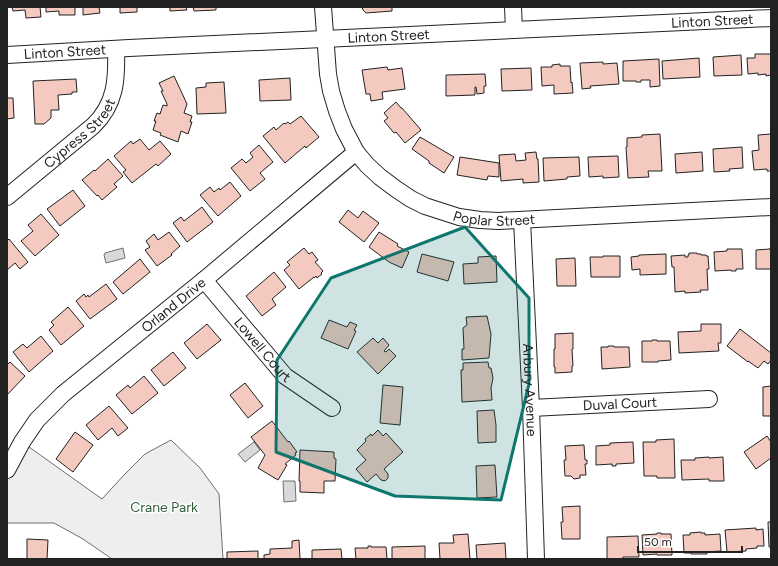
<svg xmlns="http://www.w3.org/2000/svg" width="778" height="566" font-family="Figtree,sans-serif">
<rect width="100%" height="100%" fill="#fff"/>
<path fill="#eee" stroke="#6f6f6f" d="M171 440 200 468 219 494 223 559H112L83 539 54 523H7V470L22 442 102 499 123 476 145 454Z"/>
<g fill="#d9d9d9" stroke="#6f6f6f">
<path d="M123 248 125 258 106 263 104 255 105 253Z"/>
<path d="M254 442 260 450 245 462 238 454Z"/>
<path d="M283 481H295L296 501 284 502Z"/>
</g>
<g fill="#f3c9c0" stroke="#222">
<path d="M12 7H40L41 17 26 18 25 10 13 11Z"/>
<path d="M46 7H75V15H59V11L46 12Z"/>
<path d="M83 7H99L100 13 83 15Z"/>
<path d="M120 7H137V12L120 13Z"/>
<path d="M170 7H186L187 10 170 11Z"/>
<path d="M193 7H216V10L194 11Z"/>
<path d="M362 7H392V11L366 13 363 10Z"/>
<path d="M755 54H771V75L766 76V74L758 75V73L748 74 747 58H755Z"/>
<path d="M741 55 742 75 714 76 713 57Z"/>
<path d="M699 58 700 77 663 79 662 61Z"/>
<path d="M659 59 660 86 650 87V80H641V82H636V81H623V61Z"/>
<path d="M603 62V64L617 63 619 84 590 86 591 88 582 89 580 63Z"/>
<path d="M560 64V66H570L571 83 572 82 573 93 554 94V85L542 86 541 67H552V65Z"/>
<path d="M387 67 388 70 402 68 405 89 382 92 383 99 371 101 370 94H366L362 70Z"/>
<path d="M531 68 532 90 502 91 501 69Z"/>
<path d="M485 74 486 86H484V93L477 94 476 87H475V95L446 96V75Z"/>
<path d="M174 76 187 104 184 113 192 116 190 122H192L188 134 181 131 178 142 160 135 161 133 153 130 156 121H154L157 113 160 114 163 105 167 106V104L161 91H163L159 83Z"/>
<path d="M290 78 291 100 260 101 259 80Z"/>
<path d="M76 79 77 92H72V94L58 95 59 110H51V118L44 124H35L33 81Z"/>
<path d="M224 82 226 113 197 114 196 88 206 87V83Z"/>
<path d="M7 98H13L14 118 7 119Z"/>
<path d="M396 102 401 108H402L421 130 405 143 396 132 394 133 384 121 388 118 384 113Z"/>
<path d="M301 116 319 137 306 148 305 146 285 163 263 136 274 127 276 130 284 123 285 124 288 122 290 124Z"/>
<path d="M660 134 662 171H648L649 177 628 178 626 147H627V138L642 137V135Z"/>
<path d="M771 134V171H767V169L754 170 752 151 759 150 758 135Z"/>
<path d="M420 137 454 157 444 173 429 163V161L412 149Z"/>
<path d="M140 139 149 150 160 141 171 154 158 166 156 164 132 183 123 172 126 170 114 156 131 141 133 144Z"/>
<path d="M259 145 273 162 260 173 265 179 250 191 231 168 242 159 246 163 253 157 250 153Z"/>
<path d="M742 147 743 168 729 169 730 171 714 172 713 149Z"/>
<path d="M536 152 537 159H538L539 182 523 183V179L501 181 499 155 515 154 516 161 526 160 525 153Z"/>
<path d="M702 152 703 171 676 173 675 154Z"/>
<path d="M618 156 619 177 603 178V176L589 177 588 157Z"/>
<path d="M460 157 499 163V177L488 176 487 180 457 175Z"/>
<path d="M579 157 580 176 567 177V179L544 181 543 158Z"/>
<path d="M108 159 123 176 114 184 117 187 102 200 98 195 97 196 82 180 94 170 95 171Z"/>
<path d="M230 182 241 196 218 216 200 195 210 187 214 192 219 188 220 190Z"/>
<path d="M73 190 85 206 60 226 47 209Z"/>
<path d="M202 207 213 222 187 242 173 223 181 217 184 221Z"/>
<path d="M348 210 358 218 363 211 379 223 364 242 339 222Z"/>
<path d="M41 214 59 235 35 256 21 241 33 231 28 225Z"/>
<path d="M169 232 180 246 171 254 172 255 157 266 145 250 150 247 146 241 154 234 158 240Z"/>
<path d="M379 232 398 244 397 246 409 252 402 268 389 262 369 247Z"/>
<path d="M9 239 28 262 20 269 15 263 7 270V241Z"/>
<path d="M304 248 309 254 312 252 318 260 315 262 323 271 321 273 322 274 317 278 316 276 314 278V277L299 289 284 270 290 265 287 262Z"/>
<path d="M770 248H771V269H756V250L770 249Z"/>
<path d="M727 249H742L743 269H736V271H731V270L715 271 714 252 727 251Z"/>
<path d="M689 253H697V254H701V255H706V256H708L709 269H707L708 290H700L701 292 685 293V291L675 292 674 267H672L671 256 685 255V257H688V255H689Z"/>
<path d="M422 254 454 262 448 281 417 272Z"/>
<path d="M666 254V274L640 275V269L632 270 631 257 639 256V255Z"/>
<path d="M496 256 497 282 464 284 463 264 478 263V257Z"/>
<path d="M603 256H620V277H591L590 257H603Z"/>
<path d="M575 258 576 286H557L556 259Z"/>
<path d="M140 259 150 272 123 294 113 282Z"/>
<path d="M274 272 286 287 272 299 276 305 262 316 246 296Z"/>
<path d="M106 284 117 299 90 319 76 301 84 294 86 297 88 295 89 297Z"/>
<path d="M68 307 84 326 61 345 49 330 54 325 51 322Z"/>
<path d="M487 316 491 334 489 358 462 360V349H464L463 328 467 325 466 317Z"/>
<path d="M329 320 347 327 350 322 357 325 354 330 356 331 348 349 321 338Z"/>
<path d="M207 324 221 340 197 359 184 343Z"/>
<path d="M701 324H721V343H718L719 351 679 353 678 332 701 331Z"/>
<path d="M740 329 771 353V360L768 364 764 361 758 368 748 361V362L727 346Z"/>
<path d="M573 333V349H572L573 366H572V372L555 373V367H554V349H555V334Z"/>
<path d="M41 336 53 351 29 372 13 352 23 344 27 348Z"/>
<path d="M373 338 378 343 383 338 389 345 384 351 386 352 389 349 396 356 378 374 357 352Z"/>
<path d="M652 340H657V341H670L671 360 658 361V362H642V341H652Z"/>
<path d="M608 346H614V347H629L630 367 602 369 601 347H608Z"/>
<path d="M173 352 186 368 164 386 151 370Z"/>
<path d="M10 362 25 376 7 395V365Z"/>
<path d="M488 362 489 368H491L493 378 491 388 492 400 462 402 461 370H463V363Z"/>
<path d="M144 376 158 393 132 414 116 395 128 385 130 388Z"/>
<path d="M245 383 263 406 248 418 230 395Z"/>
<path d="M383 385 403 387 400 425 380 423Z"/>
<path d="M771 386V416H763V387Z"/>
<path d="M109 406 128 428 118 436 112 428 98 440 86 425Z"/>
<path d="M494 410 496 425V442L478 443 477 411Z"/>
<path d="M272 421 288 442 289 441 297 452 295 453 296 455 285 464 287 465 278 480 258 468 265 455 251 437Z"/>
<path d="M378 430 383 436 386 433 403 452 384 469 388 474V478L385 481 381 480 376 474 367 482 356 469 366 460 357 450 366 441 365 439 371 434 372 436Z"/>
<path d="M75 432 93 445 73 472 56 459Z"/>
<path d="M767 436 771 442V458L756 469 744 452Z"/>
<path d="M674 439 675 478H657V476H644L643 442H656V440Z"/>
<path d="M633 442 634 463 616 464V466H612V464L596 465V446L610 445V443Z"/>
<path d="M584 445 585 460H587V464H585L586 475H580V478L574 479 571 476H565L564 460H566L565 446Z"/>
<path d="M300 450 334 452V458L336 459 335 481H324V493L300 492V481H299Z"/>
<path d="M709 457V458L723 457 724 481H709V479L682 480 681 460H695V458Z"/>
<path d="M495 465 497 497 477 498 476 466Z"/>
<path d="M580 506V539H562L561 522H563L562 507Z"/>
<path d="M768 522H771V547H769Z"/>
<path d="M756 528V530L763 529 764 546H757V548L746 549V551L727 552 725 530Z"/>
<path d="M701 532V533H705V535L720 534 721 551 707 552V554H691V553H684L683 535H690V533Z"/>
<path d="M657 533H661V534H671L672 555H657V554L643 555 642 535 657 534Z"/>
<path d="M468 534 470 559H440L439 543H454L453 535Z"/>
<path d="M638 536 639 557H623V559H607V537Z"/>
<path d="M27 539 48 540 47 559H27Z"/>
<path d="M299 540 300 559H264V555L270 554V549L292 548V541Z"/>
<path d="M505 543 506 559H477L476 545Z"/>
<path d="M368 546H371V547H386L387 559H356L355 548H368Z"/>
<path d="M425 546V559H392V547Z"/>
<path d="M341 549 342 559H312V550Z"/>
<path d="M258 551V559H227V552Z"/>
</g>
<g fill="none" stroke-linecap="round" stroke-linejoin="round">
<g stroke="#222" stroke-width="18">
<g id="minor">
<path id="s1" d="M323 7 328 74 331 91 337 111 344 129 356 152 367 165 380 177 396 189 411 199 425 206 459 217 480 220 498 221 771 207"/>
<path d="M513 7 514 30"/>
<path id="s2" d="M7 55 129 48 771 18"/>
<path id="s3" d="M7 197 93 126C116 104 117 79 116 49"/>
<path id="s4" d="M522 220 531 408 536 559"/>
<path id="s5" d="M204 280 285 376 332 408"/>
<path id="s6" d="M531 408 709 399"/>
<path id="s7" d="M7 470 22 442 37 420 63 394 204 280 356 152"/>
</g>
</g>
<use href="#minor" stroke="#fff" stroke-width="16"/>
</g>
<path fill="#0f766e" fill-opacity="0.2" stroke="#0f766e" stroke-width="3" stroke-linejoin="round" d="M465 227 529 298V384L501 500 395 496 276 452 277 360 331 278Z"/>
<g text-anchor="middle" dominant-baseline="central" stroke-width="3" stroke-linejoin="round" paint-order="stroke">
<g font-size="14" fill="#222" stroke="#fff">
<text stroke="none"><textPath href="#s2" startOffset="706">Linton Street</textPath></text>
<text stroke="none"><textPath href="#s2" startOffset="382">Linton Street</textPath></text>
<text stroke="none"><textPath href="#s2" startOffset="58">Linton Street</textPath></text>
<text stroke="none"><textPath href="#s3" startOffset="97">Cypress Street</textPath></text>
<text stroke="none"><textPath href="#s1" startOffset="310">Poplar Street</textPath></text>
<text stroke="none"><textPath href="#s7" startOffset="237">Orland Drive</textPath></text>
<text stroke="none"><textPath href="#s5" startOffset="91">Lowell Court</textPath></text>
<text stroke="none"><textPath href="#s4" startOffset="170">Arbury Avenue</textPath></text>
<text stroke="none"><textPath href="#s6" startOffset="89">Duval Court</textPath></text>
</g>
<g font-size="14" fill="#2f5e38" stroke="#fff">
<text x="164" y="507">Crane Park</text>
</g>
</g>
<rect width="778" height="566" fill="none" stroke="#222222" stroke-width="16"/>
<path d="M638 546v6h104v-6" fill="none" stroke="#222222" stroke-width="2"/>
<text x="644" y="546" font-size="12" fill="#222222" stroke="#ffffff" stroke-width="3" paint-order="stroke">50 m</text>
</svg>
